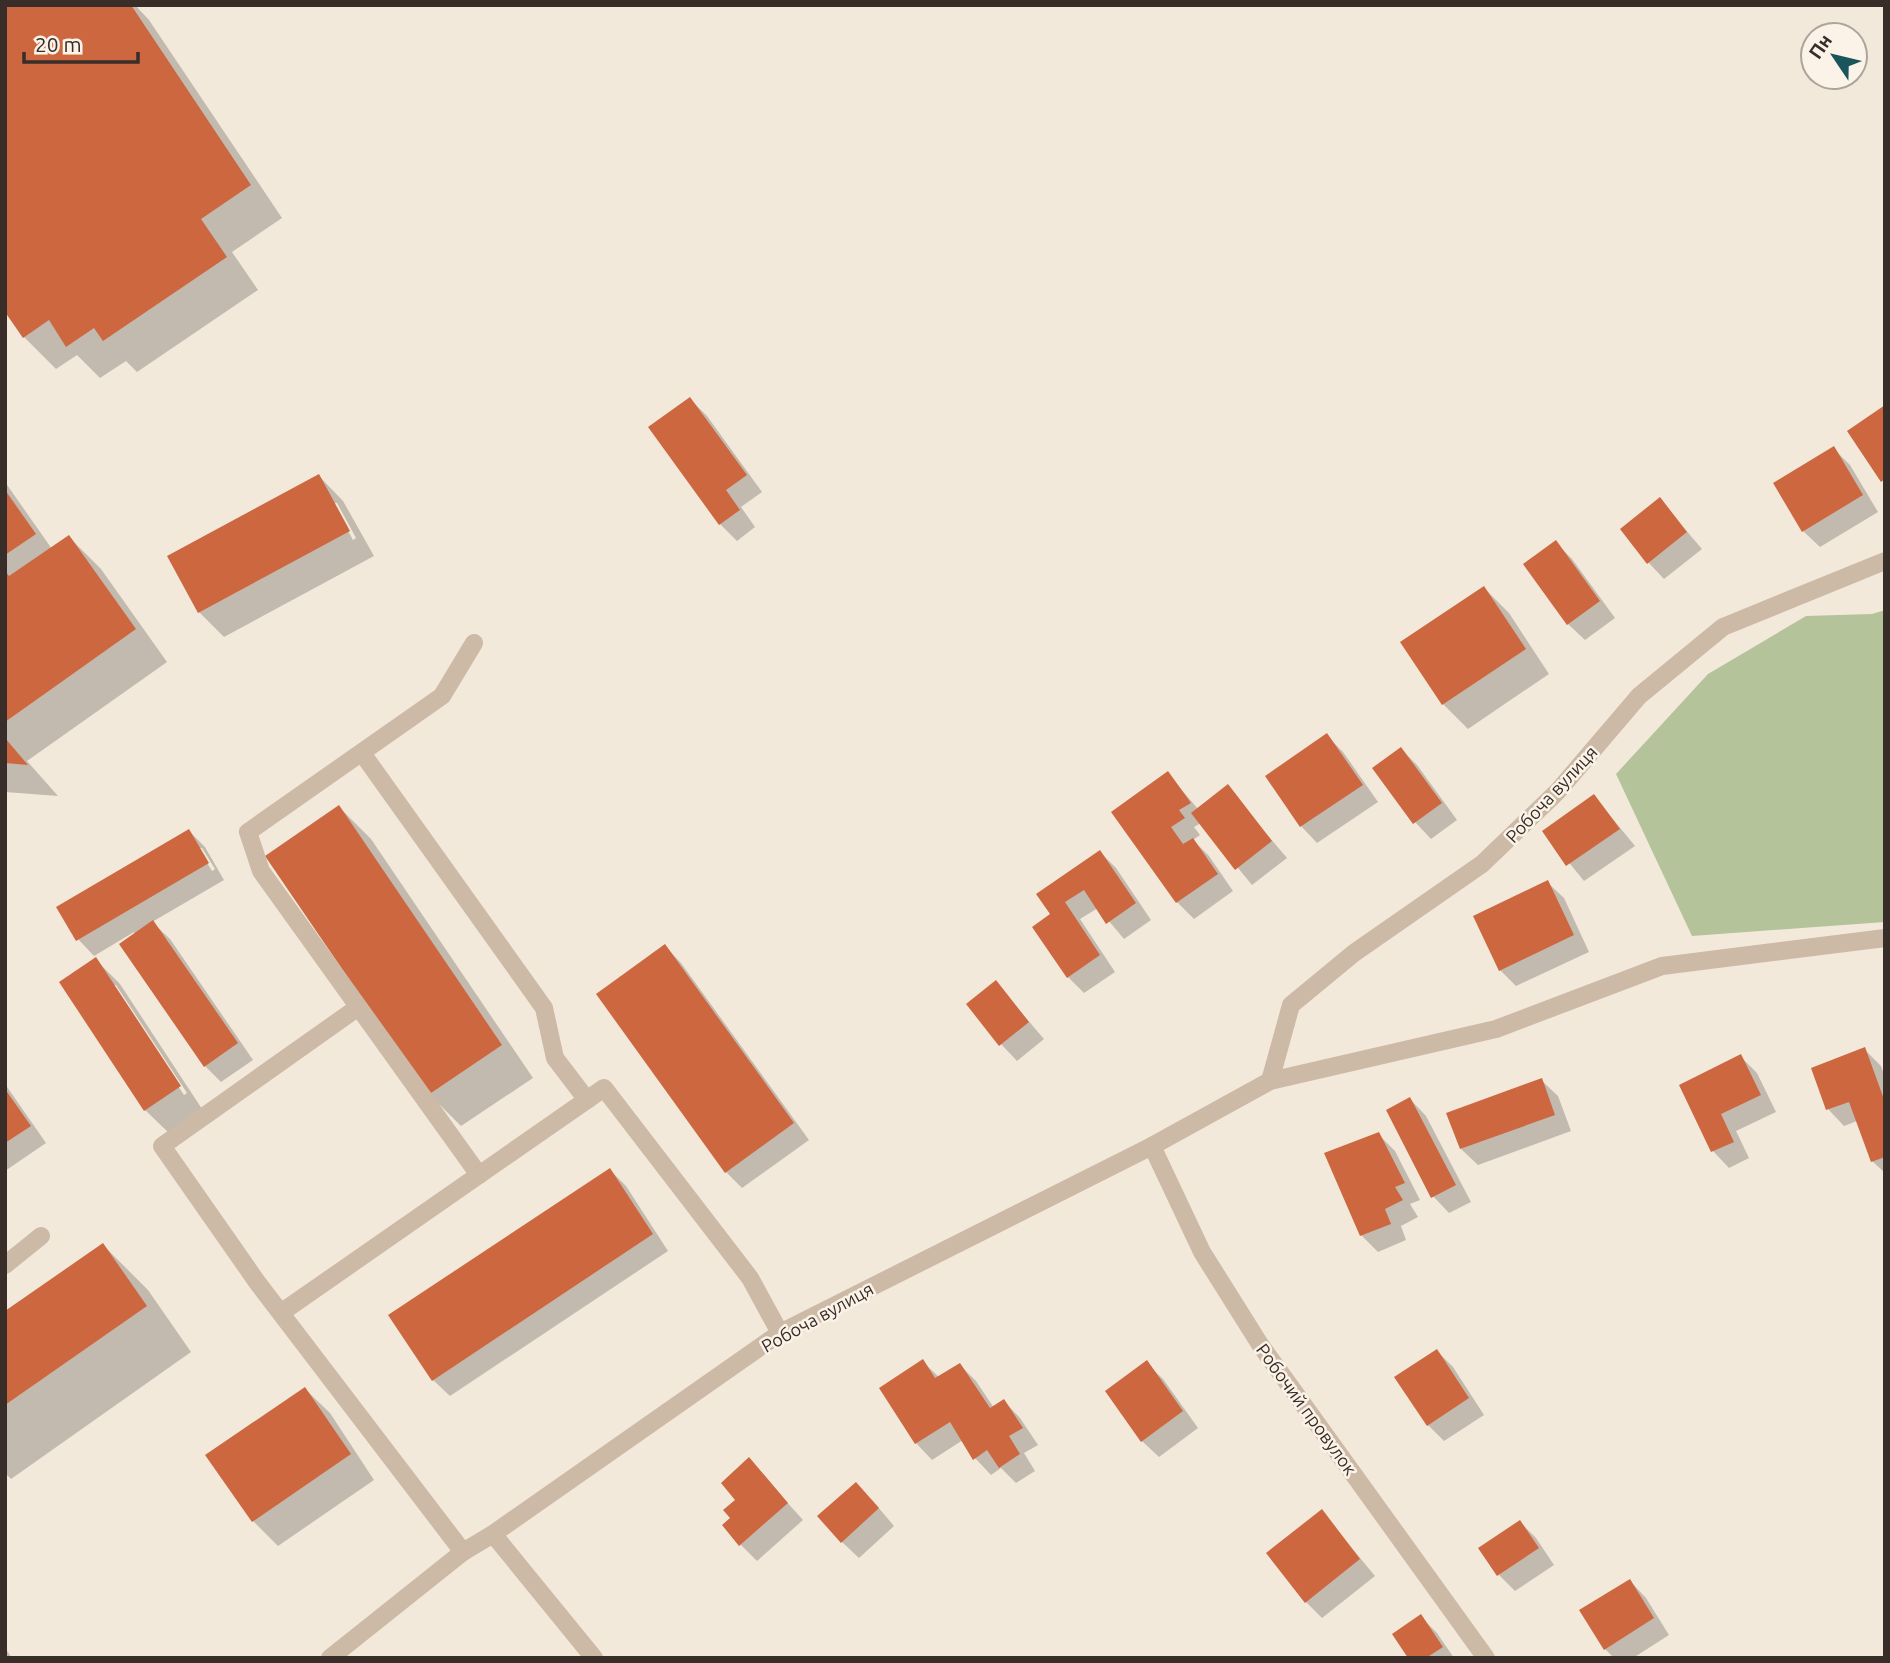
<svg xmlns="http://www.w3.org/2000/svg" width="1890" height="1663" font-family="Ubuntu,sans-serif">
<rect width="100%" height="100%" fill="#f3e9db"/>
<path fill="#b4c39a" d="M1885 610V922L1692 936 1616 774 1708 674 1806 616 1872 614Z"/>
<g fill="#0003" fill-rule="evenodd">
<path d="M5 5H135L149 20 282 218 232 252 258 290 137 372 126 361 100 378 77 355 56 369 24 337Z"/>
<path d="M690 399 707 416 762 492 741 507 755 527 737 541 720 524 651 428Z"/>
<path d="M1834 449 1850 465 1878 512 1820 547 1803 531Z"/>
<path d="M319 476 343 501 374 556 224 637 199 612ZM333 503H337L356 538 353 540Z"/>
<path d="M5 482 52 549 69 537 101 569 167 662 27 761 58 796 5 792Z"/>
<path d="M1660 500 1702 549 1664 579 1648 562Z"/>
<path d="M1555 542 1572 559 1615 618 1585 640 1568 624Z"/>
<path d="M1484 588 1509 613 1549 674 1468 729 1443 704 1402 643Z"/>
<path d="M1327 736 1343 752 1378 802 1317 843 1301 826 1267 776Z"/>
<path d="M1401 749 1417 765 1457 820 1431 839 1415 822Z"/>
<path d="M1168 774 1198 809 1227 787 1287 858 1252 885 1201 823 1194 827 1200 835 1193 840 1209 856 1233 891 1194 919 1177 902 1113 812Z"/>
<path d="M1594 796 1635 846 1584 881 1544 832Z"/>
<path d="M339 807 371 839 533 1078 461 1126 429 1094Z"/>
<path d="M189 831 205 847 224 880 152 922 170 939 253 1060 221 1082 205 1066 134 932 94 956 78 939ZM198 848H202L215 869 212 871Z"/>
<path d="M1100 852 1116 868 1151 920 1124 939 1098 908 1080 919 1115 972 1084 993 1068 977 1052 915Z"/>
<path d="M1547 882 1564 898 1589 952 1516 986 1500 970Z"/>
<path d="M665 946 681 963 809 1140 742 1188 726 1172Z"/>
<path d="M96 960 120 984 204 1112 170 1134 145 1110ZM112 985H116L187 1093 184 1095Z"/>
<path d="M996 983 1044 1039 1017 1061 1001 1044Z"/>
<path d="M1864 1049 1881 1066 1885 1077V1173L1872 1161 1857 1121 1844 1126 1828 1109Z"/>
<path d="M1741 1057 1757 1073 1776 1112 1736 1131 1749 1158 1729 1168 1713 1151 1681 1085Z"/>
<path d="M1541 1080 1558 1096 1571 1131 1478 1165 1461 1149Z"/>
<path d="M5 1084 46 1143 5 1171Z"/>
<path d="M1410 1099 1426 1116 1471 1202 1449 1213 1433 1196Z"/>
<path d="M1378 1134 1395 1151 1420 1200 1410 1204 1418 1217 1401 1226 1406 1240 1378 1252 1361 1235Z"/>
<path d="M610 1170 626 1186 668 1251 450 1396 433 1380Z"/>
<path d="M103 1245 148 1290 191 1352 11 1479 5 1473V1313Z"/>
<path d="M1437 1351 1453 1367 1484 1415 1444 1441 1428 1425Z"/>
<path d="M923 1362 940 1378 960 1365 976 1381 994 1408 1004 1401 1020 1418 1038 1445 1024 1453 1035 1471 1016 1483 1001 1468 991 1475 975 1458 963 1440 932 1460 916 1443Z"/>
<path d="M1146 1363 1163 1379 1198 1428 1159 1457 1142 1441Z"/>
<path d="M305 1389 330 1413 374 1480 278 1546 253 1521Z"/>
<path d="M749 1460 803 1520 757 1561 740 1544 732 1518Z"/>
<path d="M872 1500 894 1526 859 1558 842 1542Z"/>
<path d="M1322 1512 1375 1576 1322 1618 1306 1602Z"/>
<path d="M1520 1522 1536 1538 1554 1565 1515 1591 1499 1575Z"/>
<path d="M1630 1581 1646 1598 1669 1635 1633 1658H1614L1605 1649Z"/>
<path d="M1421 1617 1437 1633 1454 1658H1410Z"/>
<path d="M5 1648 12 1658H5Z"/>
</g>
<g fill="#cd6740">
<path d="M5 5H131L251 185 201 219 227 257 103 341 94 328 66 347 49 320 23 338 5 312Z"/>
<path d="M690 397 747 475 726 490 740 510 719 525 648 427Z"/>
<path d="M1885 405V479L1881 482 1847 431Z"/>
<path d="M1834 446 1863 495 1802 532 1773 483Z"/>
<path d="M319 474 350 531 198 613 167 556Z"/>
<path d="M5 490 36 534 5 555Z"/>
<path d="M1660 497 1687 532 1647 564 1620 529Z"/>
<path d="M69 535 136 629 5 722V571L9 576Z"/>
<path d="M1556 540 1600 601 1567 625 1523 564Z"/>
<path d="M1484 586 1526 649 1442 705 1400 642Z"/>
<path d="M1327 733 1363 785 1300 827 1265 776Z"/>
<path d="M5 738 28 765 5 763Z"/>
<path d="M1401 747 1442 803 1413 824 1372 768Z"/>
<path d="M1168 771 1191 803 1179 810 1185 818 1171 827 1183 844 1193 838 1218 874 1176 903 1111 812Z"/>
<path d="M1228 784 1272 841 1235 870 1191 813Z"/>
<path d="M1594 794 1620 829 1566 866 1542 831Z"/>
<path d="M339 805 502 1045 428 1095 265 856Z"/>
<path d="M189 829 209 863 76 941 56 907Z"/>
<path d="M1100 850 1136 903 1106 924 1084 890 1065 902 1100 955 1067 978 1032 927 1050 914 1036 894Z"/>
<path d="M1548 880 1574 935 1499 971 1473 916Z"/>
<path d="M153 920 238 1043 204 1067 119 944Z"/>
<path d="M665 944 794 1123 725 1173 596 994Z"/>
<path d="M96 957 181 1086 144 1111 59 982Z"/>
<path d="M996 980 1029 1022 999 1046 966 1004Z"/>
<path d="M1865 1047 1885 1102V1157L1871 1162 1849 1102 1826 1110 1811 1068Z"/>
<path d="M1741 1054 1761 1095 1721 1114 1734 1142 1711 1152 1679 1085Z"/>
<path d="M1542 1078 1555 1115 1460 1149 1446 1113Z"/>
<path d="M5 1089 31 1126 5 1143Z"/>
<path d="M1410 1097 1456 1185 1431 1198 1386 1110Z"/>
<path d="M1379 1132 1405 1183 1395 1187 1403 1200 1385 1209 1391 1224 1360 1236 1324 1153Z"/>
<path d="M610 1168 653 1234 432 1381 388 1315Z"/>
<path d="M103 1243 147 1306 5 1405V1311Z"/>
<path d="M1437 1349 1469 1398 1427 1426 1394 1377Z"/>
<path d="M923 1359 935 1378 960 1363 990 1408 1004 1399 1023 1428 1009 1436 1020 1454 999 1468 987 1450 973 1460 950 1422 915 1444 879 1388Z"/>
<path d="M1147 1360 1183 1411 1141 1442 1105 1391Z"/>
<path d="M305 1387 351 1454 252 1522 205 1455Z"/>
<path d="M749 1457 788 1503 739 1546 722 1525 730 1518 723 1510 735 1500 721 1483Z"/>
<path d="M856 1482 879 1508 841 1543 817 1516Z"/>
<path d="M1322 1509 1360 1559 1305 1603 1266 1553Z"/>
<path d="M1520 1520 1539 1548 1497 1576 1478 1548Z"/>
<path d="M1630 1579 1654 1618 1604 1650 1579 1610Z"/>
<path d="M1421 1614 1443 1647 1426 1658H1408L1392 1634Z"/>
</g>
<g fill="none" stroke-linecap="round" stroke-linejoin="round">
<g stroke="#ccb9a6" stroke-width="18">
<path d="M474 643 442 696 248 832 261 871 479 1175"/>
<path d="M362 753 544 1008 555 1058 587 1100"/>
<path d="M357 1008 162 1146 257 1282 463 1552"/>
<path d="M5 1265 41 1236"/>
<path d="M282 1312 604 1088 750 1278 780 1333"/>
<path d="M493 1534 594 1658"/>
</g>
<g stroke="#ccb9a6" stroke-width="18">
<path d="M1270 1081 1291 1005 1354 953 1482 864 1558 791 1639 696 1723 627 1885 561"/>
<path d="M1152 1146 1202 1252 1261 1346 1486 1658"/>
<path d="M330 1658 463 1552 493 1534 780 1333 1152 1146 1270 1081 1496 1029 1662 966 1885 938"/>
</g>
</g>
<g text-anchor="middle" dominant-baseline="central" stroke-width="5" stroke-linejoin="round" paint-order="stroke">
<g font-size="18" fill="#382d28" stroke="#fbf3e8">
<text transform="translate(1551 794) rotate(-47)">Робоча вулиця</text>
<text transform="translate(817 1317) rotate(-29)">Робоча вулиця</text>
<text transform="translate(1307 1409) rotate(54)">Робочий провулок</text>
</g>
</g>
<rect width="1890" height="1663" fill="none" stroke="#382d28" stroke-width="14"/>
<g transform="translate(1834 56) rotate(305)"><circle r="33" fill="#fbf3e8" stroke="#ada49b" stroke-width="2"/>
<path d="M0-5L12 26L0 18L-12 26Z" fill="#1b555c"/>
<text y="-10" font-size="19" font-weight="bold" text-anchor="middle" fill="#382d28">Пн</text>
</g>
<path d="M24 52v10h114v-10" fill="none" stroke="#382d28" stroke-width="3.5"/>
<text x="35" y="52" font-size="21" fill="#382d28" stroke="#fbf3e8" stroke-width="5" paint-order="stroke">20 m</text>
</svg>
